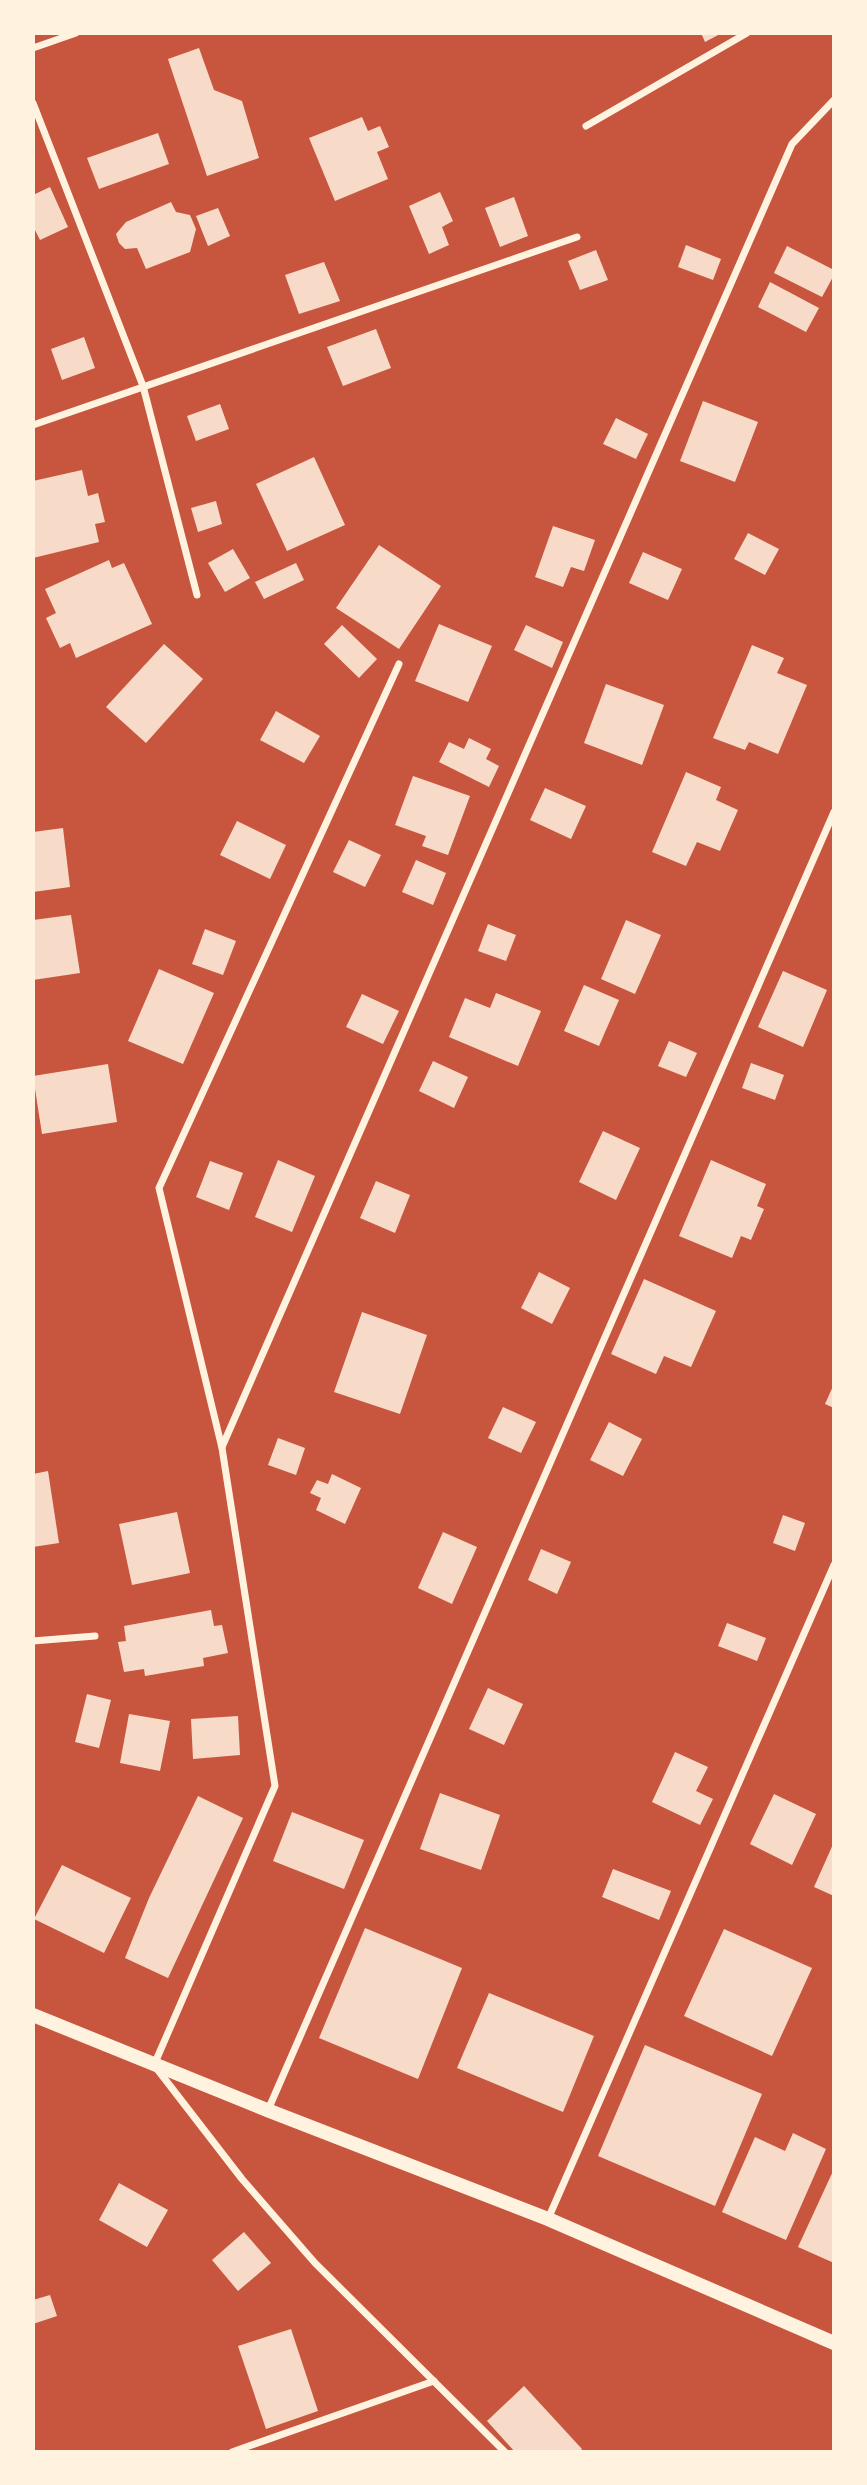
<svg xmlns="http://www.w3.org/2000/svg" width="867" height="2485" font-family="Lato,sans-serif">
<rect width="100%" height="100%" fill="#c8553d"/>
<g fill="#f7dbc8">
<path d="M701 33H722L705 42Z"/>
<path d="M199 48 214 90 242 101 259 158 207 176 168 59Z"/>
<path d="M362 117 368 131 380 126 389 147 377 152 388 179 335 201 309 138Z"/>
<path d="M158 133 169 164 99 189 87 158Z"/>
<path d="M50 187 68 227 40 240 33 226V195Z"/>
<path d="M440 192 453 221 442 227 449 245 429 254 409 206Z"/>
<path d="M514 197 528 236 500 247 485 208Z"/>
<path d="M171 202 176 212 190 215 196 229 190 252 146 269 137 248 125 249 119 243 116 234 126 222Z"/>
<path d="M218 208 230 236 208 246 196 216Z"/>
<path d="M686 245 721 259 713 280 678 267Z"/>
<path d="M787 246 834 270V275L822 297 774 273Z"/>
<path d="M596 250 608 280 580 290 568 261Z"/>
<path d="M324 262 340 301 299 314 285 275Z"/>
<path d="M770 282 819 308 806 332 758 307Z"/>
<path d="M376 329 391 368 343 386 327 347Z"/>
<path d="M84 337 95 368 62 380 51 349Z"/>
<path d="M703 401 758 422 735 482 680 461Z"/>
<path d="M220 404 229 429 196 441 187 416Z"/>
<path d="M616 418 648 434 636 459 603 444Z"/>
<path d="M314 457 345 525 287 551 256 484Z"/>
<path d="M82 470 88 496 98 493 105 522 95 524 99 542 33 558V481Z"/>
<path d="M216 501 222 524 198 532 191 508Z"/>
<path d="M553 526 595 540 584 571 571 567 563 587 535 577Z"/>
<path d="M748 533 779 549 765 575 734 559Z"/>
<path d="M379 545 441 586 399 649 336 608Z"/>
<path d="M233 549 250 578 225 592 208 563Z"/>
<path d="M643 552 682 569 668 600 629 583Z"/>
<path d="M109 560 112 568 124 563 152 624 76 658 70 643 60 648 46 618 56 613 45 589Z"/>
<path d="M296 563 304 580 264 599 255 582Z"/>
<path d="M439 624 492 646 468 702 415 681Z"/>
<path d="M342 625 377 659 359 678 324 644Z"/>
<path d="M526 625 563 642 552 668 514 650Z"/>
<path d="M164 644 203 679 146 743 106 707Z"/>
<path d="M752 645 784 658 777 673 807 685 778 754 749 742 745 750 713 738Z"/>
<path d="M606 684 664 705 642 765 584 743Z"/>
<path d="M276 711 320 736 304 763 260 740Z"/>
<path d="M469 738 491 749 486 759 499 766 489 787 439 762 449 742 464 749Z"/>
<path d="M686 772 721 787 716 800 738 810 720 851 697 842 686 866 652 852Z"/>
<path d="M413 776 470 796 448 855 422 846 426 836 395 825Z"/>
<path d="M545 788 586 806 571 839 530 820Z"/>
<path d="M237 821 286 845 270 879 220 855Z"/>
<path d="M63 828 70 887 33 892V832Z"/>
<path d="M349 840 381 855 365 887 333 872Z"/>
<path d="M416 860 446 873 433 905 402 892Z"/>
<path d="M71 915 80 973 33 980V920Z"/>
<path d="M626 920 661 935 635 994 601 979Z"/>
<path d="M488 924 516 935 506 961 478 951Z"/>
<path d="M205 929 236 941 223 975 192 964Z"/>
<path d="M159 969 214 993 183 1064 128 1041Z"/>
<path d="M783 971 827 990 803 1047 758 1027Z"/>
<path d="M584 985 619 1000 599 1046 564 1031Z"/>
<path d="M496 993 541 1011 518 1066 449 1037 465 998 490 1008Z"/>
<path d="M362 994 399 1011 383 1044 346 1027Z"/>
<path d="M669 1041 697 1053 686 1077 658 1066Z"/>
<path d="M433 1061 468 1077 454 1108 419 1091Z"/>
<path d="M751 1063 784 1075 775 1100 742 1088Z"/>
<path d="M108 1064 117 1122 42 1134 33 1076Z"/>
<path d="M603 1131 640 1148 616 1200 579 1182Z"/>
<path d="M278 1160 315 1176 292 1232 255 1217Z"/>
<path d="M711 1160 766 1184 757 1206 764 1209 751 1240 741 1236 732 1258 679 1236Z"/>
<path d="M210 1161 243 1173 229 1210 196 1197Z"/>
<path d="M376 1181 410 1195 395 1233 360 1218Z"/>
<path d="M539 1272 570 1288 552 1324 521 1308Z"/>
<path d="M644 1279 716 1311 691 1367 664 1356 656 1374 611 1354Z"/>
<path d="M362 1312 427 1335 400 1414 334 1392Z"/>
<path d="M834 1384V1408L825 1404Z"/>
<path d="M503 1407 536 1422 521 1453 488 1438Z"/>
<path d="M609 1422 642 1439 623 1476 590 1460Z"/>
<path d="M278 1438 305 1448 296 1475 268 1465Z"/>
<path d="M48 1471 59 1543 33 1547V1474Z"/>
<path d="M332 1474 361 1488 345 1524 316 1510 321 1498 310 1493 317 1480 328 1484Z"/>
<path d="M177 1512 190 1573 132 1585 119 1524Z"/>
<path d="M783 1515 805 1523 795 1551 773 1543Z"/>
<path d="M443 1532 477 1547 452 1604 418 1588Z"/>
<path d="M541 1549 571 1562 557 1594 528 1580Z"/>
<path d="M211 1610 214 1626 222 1625 228 1653 203 1658 204 1666 145 1676 144 1669 124 1672 118 1642 126 1641 124 1626Z"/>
<path d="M727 1623 766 1638 757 1661 718 1646Z"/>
<path d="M488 1688 523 1704 504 1745 469 1729Z"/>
<path d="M87 1694 111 1700 99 1748 75 1742Z"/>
<path d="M129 1714 170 1721 160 1771 120 1763Z"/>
<path d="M238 1716 240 1755 193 1759 191 1719Z"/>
<path d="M675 1752 708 1767 696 1791 713 1799 700 1825 652 1802Z"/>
<path d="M440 1793 500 1815 481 1870 420 1849Z"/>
<path d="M774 1794 816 1814 792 1865 750 1844Z"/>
<path d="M198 1796 243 1818 168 1978 125 1958 149 1898Z"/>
<path d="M292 1812 364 1840 344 1889 273 1861Z"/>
<path d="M834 1842V1896L814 1887Z"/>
<path d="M62 1865 131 1898 104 1953 34 1919Z"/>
<path d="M613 1869 671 1891 659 1920 602 1897Z"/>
<path d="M365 1928 462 1968 418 2079 319 2038Z"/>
<path d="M724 1929 812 1968 772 2056 684 2016Z"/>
<path d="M489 1993 594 2036 563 2112 457 2068Z"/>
<path d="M645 2045 762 2094 715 2206 598 2156Z"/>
<path d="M793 2133 826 2149 786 2240 722 2212 755 2137 785 2151Z"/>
<path d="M834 2169V2263L798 2247Z"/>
<path d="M119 2183 168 2210 147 2247 99 2220Z"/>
<path d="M244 2232 271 2263 238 2291 212 2260Z"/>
<path d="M50 2295 57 2316 33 2324V2300Z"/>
<path d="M291 2329 318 2411 266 2429 238 2346Z"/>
<path d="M524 2386 582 2449 579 2452H515L487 2421Z"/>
</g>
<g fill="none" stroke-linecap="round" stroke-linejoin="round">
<g stroke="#fff3e0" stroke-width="7">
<path d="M33 48 76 33"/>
<path d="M33 103 143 386 197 595"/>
<path d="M586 126 747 33"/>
<path d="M33 425 577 237"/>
<path d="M399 664 159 1188 222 1448 275 1786 154 2065 242 2179 315 2263 505 2452"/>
<path d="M222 1447 792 144 834 100"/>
<path d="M33 1641 95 1636"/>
<path d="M268 2110 834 812"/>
<path d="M548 2219 834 1565"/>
<path d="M232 2452 434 2381"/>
</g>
<path stroke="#fff3e0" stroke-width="14" d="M33 2015 267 2110 548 2219 834 2343"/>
</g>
<rect width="867" height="2485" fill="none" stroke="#fff3e0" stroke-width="70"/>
</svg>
